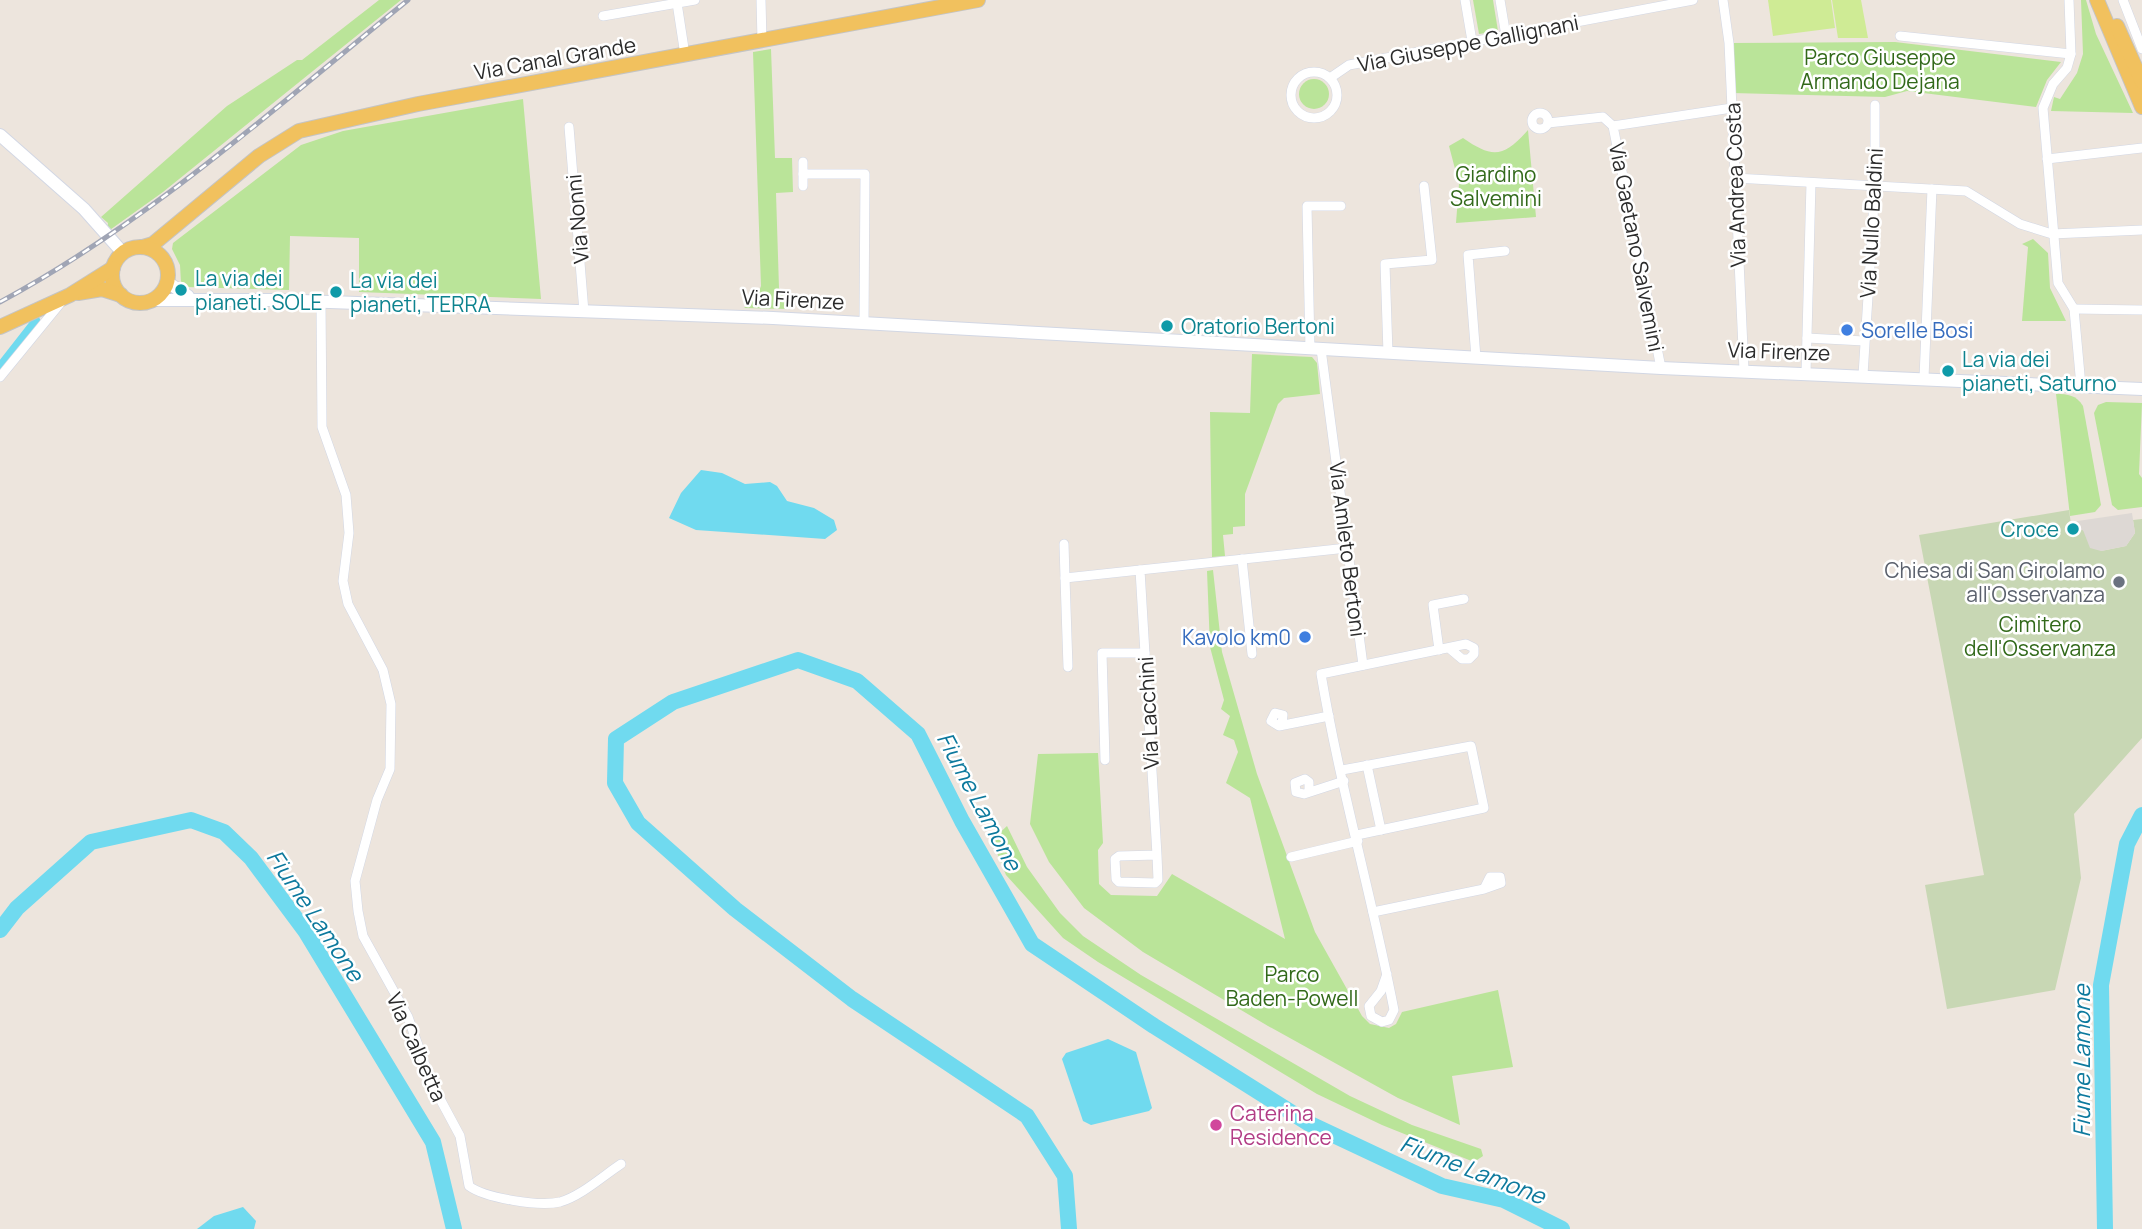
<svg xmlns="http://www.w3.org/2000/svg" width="2142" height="1229" font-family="Manrope,sans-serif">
<rect width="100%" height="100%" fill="#ede5dd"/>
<g fill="#bae499">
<path d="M379 0H401L163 192 107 232 108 223 101 217 227 106 297 60H302Z"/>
<path d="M1473 0H1493L1498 31 1479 34Z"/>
<path d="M2081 0H2086L2096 34 2133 113 2051 111 2054 97 2060 99 2077 73 2083 54Z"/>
<path d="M1895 42 2061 62 2047 80 2036 107 1907 91 1885 97 1732 93 1729 43Z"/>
<path d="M771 49 775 158H792L793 192 776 193 779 288 791 309 744 308 757 296 761 286 753 52Z"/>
<circle cx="1314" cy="94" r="15"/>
<path d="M523 99 541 299 359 292V238L290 236 289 290 187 287 181 283 180 265 172 249 173 243 301 145 343 131Z"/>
<path d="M1528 130 1536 217 1456 223 1459 184 1449 146 1463 138C1493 159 1504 157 1528 130Z"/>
<path d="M2033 239 2048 253 2050 288 2066 321H2022L2028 247 2022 244Z"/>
<path d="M1252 354 1312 357 1317 363 1320 394 1284 398 1278 404 1245 494V526L1233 527V534L1223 535 1225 556 1212 557 1210 412 1250 413Z"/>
<path d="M2056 394C2068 394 2076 395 2083 406L2101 505 2095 512 2070 516Z"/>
<path d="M2106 402 2142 403 2139 474 2142 478V507L2118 510 2112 505 2094 413 2098 405Z"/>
<path d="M1213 570 1222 652 1257 774 1315 932 1362 1016 1370 1024 1389 1028 1396 1024 1402 1012 1498 990 1513 1067 1452 1076 1460 1125 1398 1098 1268 1026 1143 952 1084 908 1049 862 1030 824 1038 754 1098 753 1103 843 1098 850 1099 884 1111 895 1157 896 1172 874 1285 939 1250 798 1226 783 1238 752 1234 740 1223 735 1230 716 1221 709 1224 700 1210 647 1207 571Z"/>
<path d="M1007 826 1027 867 1060 913 1083 936 1141 975 1350 1096 1412 1125 1481 1149 1483 1156 1474 1162 1382 1125 1317 1094 1098 962 1063 938 1006 875 992 840Z"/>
</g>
<path fill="#c8d7b4" d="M2069 510 2072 531 2083 530 2101 551 2126 546 2135 533 2133 520 2142 519V738L2074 814 2081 878 2055 990 1947 1009 1925 885 1984 875 1919 535Z"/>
<g fill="#cfeb95">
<path d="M1768 0H1831L1835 28 1773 36Z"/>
<path d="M1832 0H1861L1868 38H1838Z"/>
</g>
<path fill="#ddd8d4" d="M2132 513 2135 533 2126 546 2101 551 2090 548 2083 530 2072 532 2071 522Z"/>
<g fill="#70daef">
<path d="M701 470 722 473 745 484 770 482 777 486 787 501 814 508 834 520 837 530 825 539 696 530 669 518 681 493Z"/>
<path d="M1108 1039 1136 1052 1152 1108 1149 1111 1091 1125 1083 1121 1062 1059 1066 1053Z"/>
<path d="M243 1207 256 1221 254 1229H197L214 1216Z"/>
</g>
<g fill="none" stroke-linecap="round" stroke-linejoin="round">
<path stroke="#70daef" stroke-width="9" d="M0 367 36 321"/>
<g stroke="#70daef" stroke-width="16">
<path d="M0 930 17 908 91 842 191 820 224 832 251 858 306 932 433 1142 454 1229"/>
<path d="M1069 1229 1065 1176 1027 1116 852 999 735 909 638 823 615 783 616 739 673 702 798 660 857 681 918 734 962 821 1032 944 1154 1026 1308 1123 1442 1186 1504 1200 1562 1229"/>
<path d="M2105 1229 2101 985 2127 844 2142 815"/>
</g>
<g stroke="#d2d7e4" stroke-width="10">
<g id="street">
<path d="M761 0 762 41"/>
<path d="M1465 0 1472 41"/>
<path d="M1500 0 1506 36"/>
<path d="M1723 0 1729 43 1744 370"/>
<path d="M2069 0 2071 54 2067 68 2053 84 2043 108 2058 283 2074 309 2081 386"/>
<path d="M2123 0 2142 49"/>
<path d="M677 3 685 55"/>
<path d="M603 16 695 0"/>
<path d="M1900 36 2071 54"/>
<circle cx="1314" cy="95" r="23"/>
<path d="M1330 78 1349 65 1693 0"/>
<circle cx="1540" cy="121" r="8"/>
<path d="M1548 123 1603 117 1613 126"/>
<path d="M569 127 584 312"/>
<path d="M2047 159 2142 148"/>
<path d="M803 162V174"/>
<path d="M1735 178 1966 191 2020 224 2052 234 2142 230"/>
<path d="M803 186V174H865L864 323"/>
<path d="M321 302 322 427 346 495 349 533 343 581 348 604 383 670 391 704 390 769 377 800 355 881 358 911 363 936 408 1017 431 1082 460 1136 469 1186C485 1198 539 1207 560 1202 581 1196 603 1176 621 1164"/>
<path d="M2074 309 2142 310"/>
<path d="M1807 338 1864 341"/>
<path d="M1310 349 1307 206H1341"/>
<path d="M1321 349 1363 665"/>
<path d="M1388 353 1385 264 1432 260 1424 186"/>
<path d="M1476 358 1468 255 1505 251"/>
<path d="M1661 368 1613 126 1732 108"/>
<path d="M1806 373 1811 183"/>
<path d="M1863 375 1875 187V105"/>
<path d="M0 377 63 300"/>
<path d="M1924 378 1932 189"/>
<path d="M1064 544 1065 578 1140 570"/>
<path d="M1242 559 1252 654"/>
<path d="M1065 578 1068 667"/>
<path d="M1439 650 1433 605 1464 599"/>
<path d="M1282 724 1283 715 1275 713 1271 721 1279 726 1329 716"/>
<path d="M1105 760 1102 653H1145"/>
<path d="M1367 765 1381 830"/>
<path d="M1342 770 1471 746 1484 808 1357 835"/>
<path d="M1309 790V782L1305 779 1295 783 1296 792 1304 794 1344 781"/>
<path d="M1157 855 1119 856 1115 859 1116 879 1119 882 1155 883 1158 880 1157 855 1140 570 1347 548"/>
<path d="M1291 857 1358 841"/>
<path d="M1373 912 1484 889 1501 883 1500 877H1490L1484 889"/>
<path d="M1387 974 1381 991 1369 1006 1371 1016 1382 1022 1389 1020 1394 1010C1372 897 1340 787 1321 674L1466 644 1474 648V654L1469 659H1462L1449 648"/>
</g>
</g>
<g stroke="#d2d7e4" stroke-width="14">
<g id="secondary">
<path d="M0 135 84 209 123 253"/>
<path d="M167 282 188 296"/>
<path d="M151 300H274L773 318 1661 368 2142 389"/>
</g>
</g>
<g stroke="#c4c4c4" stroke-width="16">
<g id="primary">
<path d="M2097 0 2142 107"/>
<path d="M2117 26 2142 82"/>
<path d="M143 247 153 244 259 156 299 131 418 104 978 0"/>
<circle cx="140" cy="275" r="28"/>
<path d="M78 293 102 289 121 295"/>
<path d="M0 327 70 295 113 268"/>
</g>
</g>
<use href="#street" stroke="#fff" stroke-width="9"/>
<use href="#secondary" stroke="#fff" stroke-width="12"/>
<use href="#primary" stroke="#f1c15e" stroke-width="14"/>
<g stroke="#a0a5b5" stroke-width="5">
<path id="rail" d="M0 302C149 222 277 106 408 0"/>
</g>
<use href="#rail" stroke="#fff" stroke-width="2.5" stroke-dasharray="8" stroke-linecap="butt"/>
</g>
<g fill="#0f9aa8" stroke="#fff" stroke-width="2.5">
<circle cx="181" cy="290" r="7"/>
<circle cx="336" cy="292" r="7"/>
<circle cx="1167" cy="326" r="7"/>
<circle cx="1948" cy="371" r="7"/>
<circle cx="2073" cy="529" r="7"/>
</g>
<g fill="#3f7fe0" stroke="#fff" stroke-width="2.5">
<circle cx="1847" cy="330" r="7"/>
<circle cx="1305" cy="637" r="7"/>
</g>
<circle fill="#6b7280" stroke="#fff" stroke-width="2.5" cx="2119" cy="582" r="7"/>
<circle fill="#d1479c" stroke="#fff" stroke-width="2.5" cx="1216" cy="1125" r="7"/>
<g text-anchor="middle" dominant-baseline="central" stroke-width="5" stroke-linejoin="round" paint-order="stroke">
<g font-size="21" fill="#2b2b2b" stroke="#fff">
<text transform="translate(1468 43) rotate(-11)">Via Giuseppe Gallignani</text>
<text transform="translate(555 58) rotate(-10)">Via Canal Grande</text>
<text transform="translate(1735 185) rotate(-92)">Via Andrea Costa</text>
<text transform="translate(577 219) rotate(-95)">Via Nonni</text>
<text transform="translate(1871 223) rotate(-87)">Via Nullo Baldini</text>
<text transform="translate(1637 247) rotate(79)">Via Gaetano Salvemini</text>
<text transform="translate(793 299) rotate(3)">Via Firenze</text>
<text transform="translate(1779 351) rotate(2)">Via Firenze</text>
<text transform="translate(1348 549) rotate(83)">Via Amleto Bertoni</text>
<text transform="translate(1148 713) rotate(-93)">Via Lacchini</text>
<text transform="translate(417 1047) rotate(66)">Via Calbetta</text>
</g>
<g font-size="21" fill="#32691a" stroke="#fff">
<text x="1880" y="57">Parco Giuseppe<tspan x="1880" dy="24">Armando Dejana</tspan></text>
<text x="1496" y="174">Giardino<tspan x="1496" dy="24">Salvemini</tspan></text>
<text x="2040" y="624">Cimitero<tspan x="2040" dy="24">dell'Osservanza</tspan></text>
<text x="1292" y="974">Parco<tspan x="1292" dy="24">Baden-Powell</tspan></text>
</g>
<g font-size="21" fill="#0d838f" stroke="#fff" text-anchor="start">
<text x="195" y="278">La via dei<tspan x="195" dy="24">pianeti. SOLE</tspan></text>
<text x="350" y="280">La via dei<tspan x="350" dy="24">pianeti, TERRA</tspan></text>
<text x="1181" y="326">Oratorio Bertoni</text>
<text x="1962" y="359">La via dei<tspan x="1962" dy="24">pianeti, Saturno</tspan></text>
<text x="2059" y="529" text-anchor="end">Croce</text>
</g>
<g font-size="21" fill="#366cbe" stroke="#fff" text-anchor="start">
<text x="1861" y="330">Sorelle Bosi</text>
<text x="1291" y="637" text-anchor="end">Kavolo km0</text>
</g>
<g font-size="21" fill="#5b616d" stroke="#fff" text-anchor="end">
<text x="2105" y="570">Chiesa di San Girolamo<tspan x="2105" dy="24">all'Osservanza</tspan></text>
</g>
<g font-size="21" fill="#b23c85" stroke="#fff" text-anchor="start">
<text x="1230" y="1113">Caterina<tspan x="1230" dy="24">Residence</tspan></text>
</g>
<g font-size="23" font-style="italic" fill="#0d799d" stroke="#fff">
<text transform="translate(980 801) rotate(62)">Fiume Lamone</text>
<text transform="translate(316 915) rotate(56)">Fiume Lamone</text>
<text transform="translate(2081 1061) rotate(-90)">Fiume Lamone</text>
<text transform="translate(1473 1169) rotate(21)">Fiume Lamone</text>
</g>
</g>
</svg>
